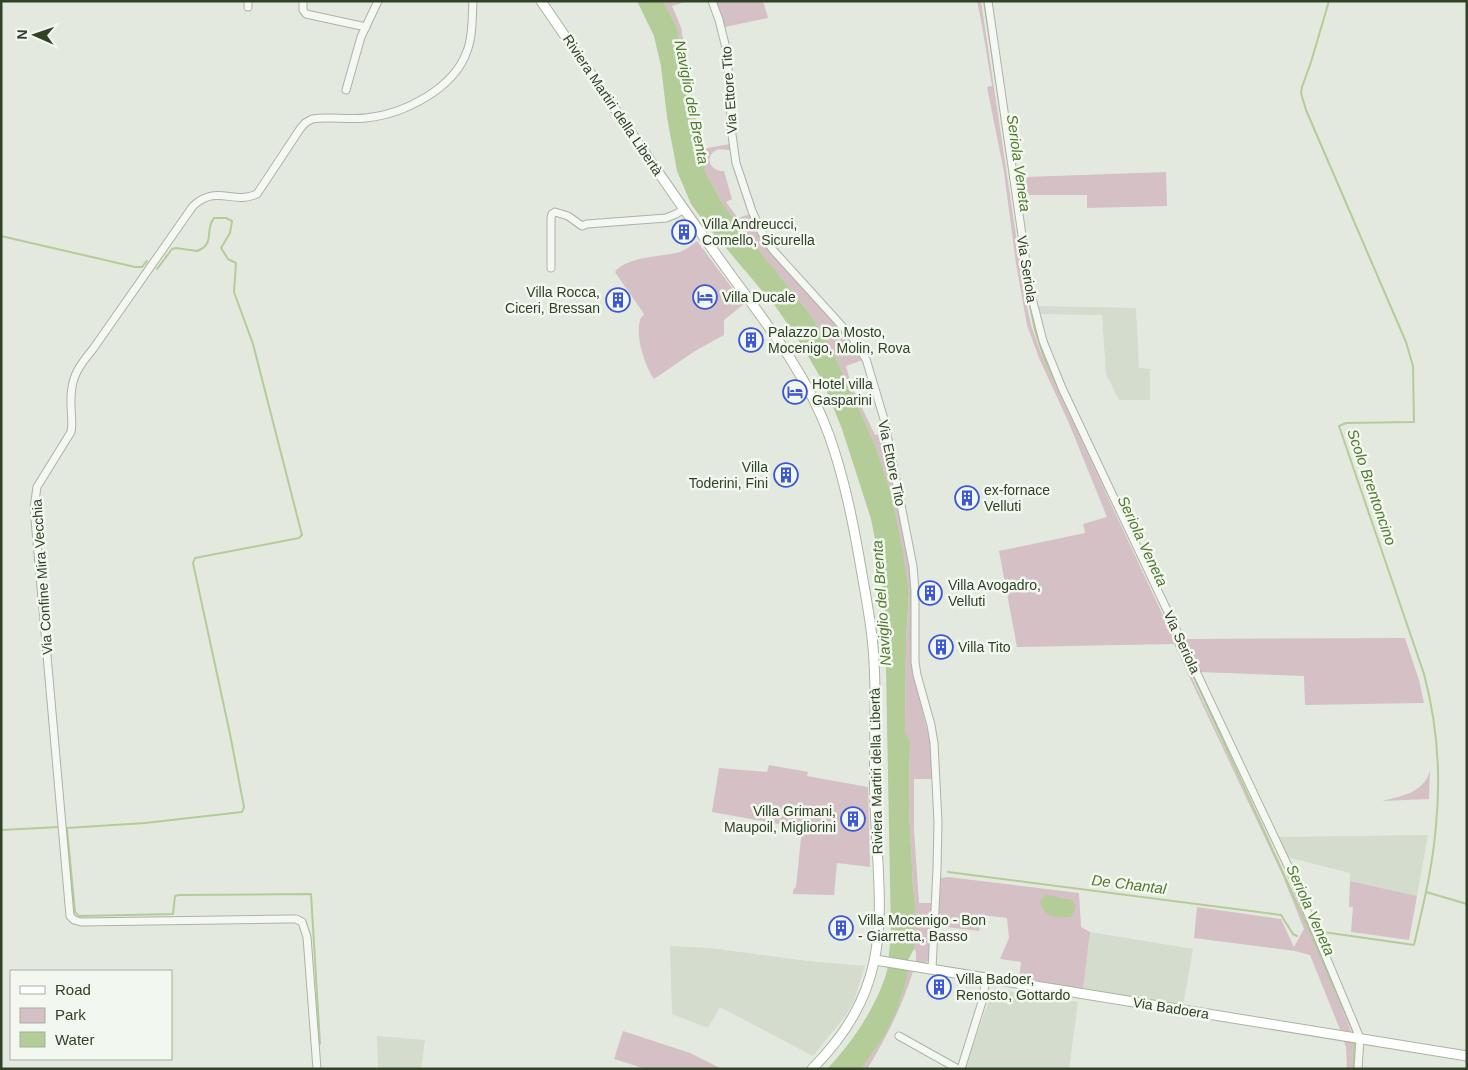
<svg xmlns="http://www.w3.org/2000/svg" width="1468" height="1070" font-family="Arial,sans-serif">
<rect width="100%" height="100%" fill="#e4e9df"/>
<g fill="#d3dccd">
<path d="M1038 306 1136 308 1139 368 1150 369V400H1119L1106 374 1102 315 1040 314Z"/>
<path d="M1428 835 1417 896 1350 881V873L1287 857 1278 837Z"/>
<path d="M1090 932 1193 949 1183 1006 1083 990Z"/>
<path d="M670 946 710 948 808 961 865 966 854 1001 846 1015 813 1056 720 1007 708 1028 672 1014Z"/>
<path d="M993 989 1078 1002 1069 1069H965Z"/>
<path d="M377 1036 425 1040 421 1068H378Z"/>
</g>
<g fill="#d4c0c5">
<path d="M663 1H688L672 6 681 27 701 149 730 144V150C726 150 721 149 717 150 704 155 709 172 724 171L732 199 726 202 738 218 750 214 762 238 851 340 863 360 846 366 851 385 875 435 884 433 910 572 912 594 913 671 930 742 933 779H914V830L919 903H933L930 959 925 963 916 962V952L914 949 915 903 913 888 909 806 910 741 905 732 906 642 909 592 890 490 875 445 835 356 810 314 724 206 706 174 693 129 677 27Z"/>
<path d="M715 1H763L768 18 725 27Z"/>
<path d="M977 1H981L1026 302 1031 325 1042 356 1298 905 1328 974 1352 1034 1341 1032 1310 955 1295 951 1194 938 1197 907 1281 919 1294 947 1304 929 1282 874 1174 644 1017 647 999 551 1085 533 1083 524 1107 517 1068 421 1039 358 1027 325 1016 264 1004 172 987 87 992 86 981 20Z"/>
<path d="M1166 172 1167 206 1087 208V195H1018L1017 178 1025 177Z"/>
<path d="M697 241 744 304 724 320V335L695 351 654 379C645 367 635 335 640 321 640 318 643 316 644 314L615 272C627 256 662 257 680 252 686 250 692 245 697 241Z"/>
<path d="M1405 638 1419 680 1424 703 1305 705 1304 676 1199 672 1184 639Z"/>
<path d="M769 765 808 772 807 776 868 787 870 867 837 863 834 895 793 894V890L796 887 802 828 712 812 719 768 767 772Z"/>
<path d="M1430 771 1429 799 1382 801C1402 796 1423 793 1430 771Z"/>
<path d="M948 877 1079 893 1081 927 1090 932 1083 990 1019 981 1021 962 1000 959 1009 938 1007 918 982 915 979 931 938 926 941 878Z"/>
<path d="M1350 881 1417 896 1409 940 1351 932 1353 907H1349Z"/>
<path d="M906 970 913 972C901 1008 887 1037 867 1069H861C878 1044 893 1022 902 993 904 986 908 978 906 970Z"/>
<path d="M623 1031 690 1053 720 1068 646 1069 614 1059Z"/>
<path d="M1343 1039 1353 1040 1352 1069H1347L1346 1047Z"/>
</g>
<g fill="#b3cc98">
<path d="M637 1H663L677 27 693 129 706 174 724 206 810 314 835 356 875 445 890 490 901 542 909 592 906 642 905 732 910 741 909 806 913 888 915 903 914 949 908 960 907 978 897 1010 884 1036 861 1069H827C852 1043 877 1006 887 971 889 960 889 948 891 936L885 615 880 564 871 519 842 429 823 382 801 344 776 307 708 227 691 204 677 171 667 117 661 66 654 36Z"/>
<path d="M1046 895 1072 900C1077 906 1075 910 1072 916 1057 920 1044 917 1040 901Z"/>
</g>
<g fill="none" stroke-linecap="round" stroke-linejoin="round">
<g stroke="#b3cc98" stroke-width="2">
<path d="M984 1 1015 207"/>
<path d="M1 236 135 267H142L147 261"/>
<path d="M1022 259 1026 289"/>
<path d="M1028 296 1035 330 1044 358 1106 490"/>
<path d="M1156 594 1311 934 1354 1034"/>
<path d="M67 828 145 823 242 812 244 807 230 734 193 563 195 558 299 538 302 535 253 344 234 292 236 263 228 259 221 248 230 233 232 221 226 218H214C204 230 216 244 197 251L176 248 172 249 157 269"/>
<path d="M67 829 75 912 79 916 173 914 175 896 179 895 311 894 320 1044"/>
<path d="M1 830 59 827"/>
<path d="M948 872 1281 915 1293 934 1297 936"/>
<path d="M1426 892 1467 904"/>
<path d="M1323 932 1414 945C1423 906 1433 866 1436 825 1441 775 1437 723 1424 674L1339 426 1346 423 1414 422 1413 366 1406 342 1306 110 1301 93 1302 87 1311 62 1329 1"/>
<path d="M1353 1069 1354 1041"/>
</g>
<g stroke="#abb4a4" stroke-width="9">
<g id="minor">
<path d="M303 1V10L306 14 366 27"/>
<path d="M712 1 719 20 727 52 732 135 736 163 752 211 762 233 773 250 852 337 866 359 884 419 913 566 915 591V662L917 675 931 725 934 743 938 822 937 869 932 969"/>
<path d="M988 1 1030 290 1043 341 1062 388 1288 866 1360 1038 1358 1069"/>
<path d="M248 7V1"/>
<path d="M346 90 361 37 378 1"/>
<path d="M551 268V218L552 214 555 212 568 216 582 226 587 224 666 218 676 214 684 209"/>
<path d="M899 1036 958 1069"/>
<path d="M317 1069 307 937 302 922 296 919H288L81 922 74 920 70 916 34 508 37 487 71 432C73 423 71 414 71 405 70 379 77 368 93 349L193 206C217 184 233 205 257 194L300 129 305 123 312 119C329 116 348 120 366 118 404 114 454 89 467 51 473 36 472 17 473 1"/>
<path d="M961 1069 982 1002 986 978"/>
</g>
</g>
<g stroke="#a8b69e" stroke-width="11">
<g id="major">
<path d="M541 1C598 84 654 168 713 250 755 310 804 366 829 435 845 480 854 527 862 574 867 603 873 632 874 662 877 709 873 756 875 804 879 913 897 983 812 1069"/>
<path d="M875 960 1467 1056"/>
</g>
</g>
<use href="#minor" stroke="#f4f7f2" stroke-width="7"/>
<use href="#major" stroke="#fff" stroke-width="9"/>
</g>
<defs>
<g id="building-ring" transform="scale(1.25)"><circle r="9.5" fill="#f2f7ef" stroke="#3b57d7" stroke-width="1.5"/><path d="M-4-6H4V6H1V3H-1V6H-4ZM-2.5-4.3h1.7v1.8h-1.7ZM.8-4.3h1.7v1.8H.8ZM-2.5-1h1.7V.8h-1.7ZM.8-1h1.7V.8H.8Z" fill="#3b57d7"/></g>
<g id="hotel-ring" transform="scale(1.25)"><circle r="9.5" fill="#f2f7ef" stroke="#3b57d7" stroke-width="1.5"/><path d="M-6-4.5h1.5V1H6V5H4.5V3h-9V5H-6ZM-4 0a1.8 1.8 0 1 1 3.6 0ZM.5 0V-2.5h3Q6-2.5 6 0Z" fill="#3b57d7"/></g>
</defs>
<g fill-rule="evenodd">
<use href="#building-ring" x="684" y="232"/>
<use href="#hotel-ring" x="705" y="297"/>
<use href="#building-ring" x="618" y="300"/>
<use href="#building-ring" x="751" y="340"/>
<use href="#hotel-ring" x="795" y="392"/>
<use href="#building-ring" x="786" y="475"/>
<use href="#building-ring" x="967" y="498"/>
<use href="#building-ring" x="930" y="593"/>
<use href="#building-ring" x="941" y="647"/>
<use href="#building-ring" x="853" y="819"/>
<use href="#building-ring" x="841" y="928"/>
<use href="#building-ring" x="939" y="987"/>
</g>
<g text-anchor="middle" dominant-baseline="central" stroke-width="5" stroke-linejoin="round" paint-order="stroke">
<g font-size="14" fill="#314227" stroke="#f2f7ef">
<text transform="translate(729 90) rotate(-94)">Via Ettore Tito</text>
<text transform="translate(613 105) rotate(56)">Riviera Martiri della Libertà</text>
<text transform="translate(1027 269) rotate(81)">Via Seriola</text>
<text transform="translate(892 463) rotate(78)">Via Ettore Tito</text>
<text transform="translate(42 577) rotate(-94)">Via Confine Mira Vecchia</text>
<text transform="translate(1182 642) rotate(65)">Via Seriola</text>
<text transform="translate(876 771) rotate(-91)">Riviera Martiri della Libertà</text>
<text transform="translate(1171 1008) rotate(9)">Via Badoera</text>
</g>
<g font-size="14" fill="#314227" stroke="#f2f7ef" text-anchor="start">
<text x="702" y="224">Villa Andreucci,<tspan x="702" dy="16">Comello, Sicurella</tspan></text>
<text x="600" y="292" text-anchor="end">Villa Rocca,<tspan x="600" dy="16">Ciceri, Bressan</tspan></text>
<text x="722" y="297">Villa Ducale</text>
<text x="768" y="332">Palazzo Da Mosto,<tspan x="768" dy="16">Mocenigo, Molin, Rova</tspan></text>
<text x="812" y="384">Hotel villa<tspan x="812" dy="16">Gasparini</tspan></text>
<text x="768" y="467" text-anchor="end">Villa<tspan x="768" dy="16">Toderini, Fini</tspan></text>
<text x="984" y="490">ex-fornace<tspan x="984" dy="16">Velluti</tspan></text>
<text x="948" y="585">Villa Avogadro,<tspan x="948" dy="16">Velluti</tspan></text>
<text x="958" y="647">Villa Tito</text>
<text x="836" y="811" text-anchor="end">Villa Grimani,<tspan x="836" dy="16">Maupoil, Migliorini</tspan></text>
<text x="858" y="920">Villa Mocenigo - Bon<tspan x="858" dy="16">- Giarretta, Basso</tspan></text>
<text x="956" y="979">Villa Badoer,<tspan x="956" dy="16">Renosto, Gottardo</tspan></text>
</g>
<g font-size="15" font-style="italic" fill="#52792e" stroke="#f2f7ef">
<text transform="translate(692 102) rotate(79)">Naviglio del Brenta</text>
<text transform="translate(1019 163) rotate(82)">Seriola Veneta</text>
<text transform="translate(1372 487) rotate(71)">Scolo Brentoncino</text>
<text transform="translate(1143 541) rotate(65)">Seriola Veneta</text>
<text transform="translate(881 603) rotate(-94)">Naviglio del Brenta</text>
<text transform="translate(1129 884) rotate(7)">De Chantal</text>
<text transform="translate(1311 910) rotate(66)">Seriola Veneta</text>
</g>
</g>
<rect width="1468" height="1070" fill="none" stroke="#314227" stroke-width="5"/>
<rect x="10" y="970" width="162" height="90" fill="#f2f7ef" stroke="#a5af9f"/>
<rect x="20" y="986" width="25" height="8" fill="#ffffff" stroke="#a5af9f"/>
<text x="55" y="995" font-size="15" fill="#314227">Road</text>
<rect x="20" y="1008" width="25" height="15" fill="#d4c0c5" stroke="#a5af9f"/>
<text x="55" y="1020" font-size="15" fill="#314227">Park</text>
<rect x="20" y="1032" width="25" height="15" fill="#b3cc98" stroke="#a5af9f"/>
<text x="55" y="1045" font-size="15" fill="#314227">Water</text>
<g transform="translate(35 35) rotate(272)" stroke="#f2f7ef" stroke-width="4" paint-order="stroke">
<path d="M0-4L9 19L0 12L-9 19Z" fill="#314227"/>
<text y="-8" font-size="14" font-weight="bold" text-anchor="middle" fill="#314227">N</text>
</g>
</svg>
